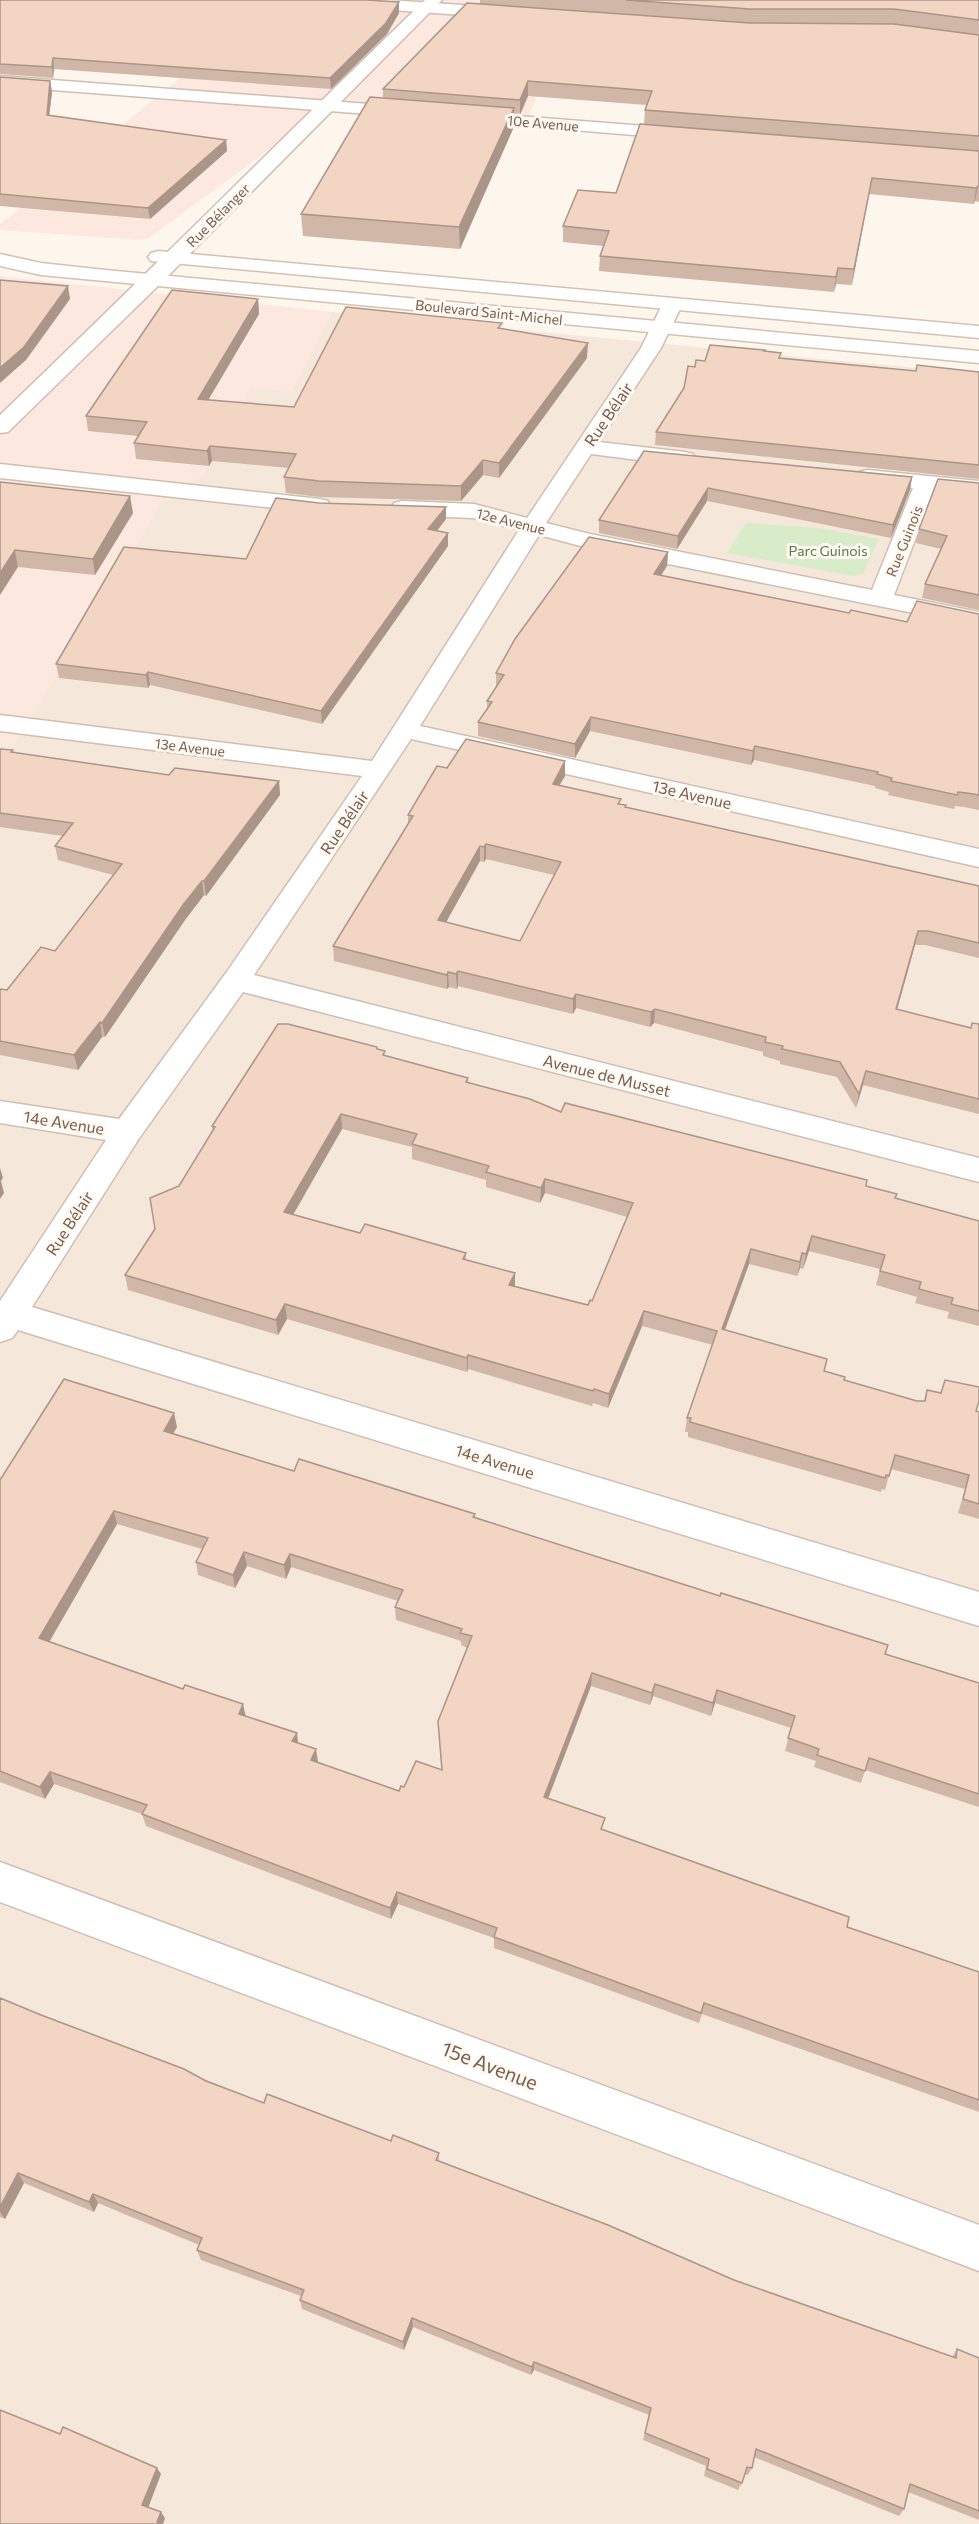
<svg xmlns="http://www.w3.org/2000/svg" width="979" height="2524" font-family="Commissioner,sans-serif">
<rect width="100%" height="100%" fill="#fdf6ec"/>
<path fill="#f5e8da" d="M332 312 979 374V2524H0V745L13 746 160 505 203 475 250 387 291 391Z"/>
<g fill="#fde8e0">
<path d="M277 0H619L611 21 573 18 526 121 325 106 316 115 149 238 140 240 0 230V224Z"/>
<path d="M0 276 332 312 291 391 250 387 203 475 160 505 13 747 0 745Z"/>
</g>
<path fill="#d8ecc9" d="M746 523 819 528 879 539 863 574 854 576 727 553Z"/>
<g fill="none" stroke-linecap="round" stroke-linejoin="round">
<g stroke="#d1beb0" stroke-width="3">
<g id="minor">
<path d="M313 0H389L505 8 513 13 505 18 321 5Z"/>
<path d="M0 76 408 107 414 108 417 112 414 116 408 117 0 86Z"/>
<path d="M468 112 683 129 689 130 692 134 689 138 683 139 462 121 459 117 462 113Z"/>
<path d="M672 299 679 301 682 305 661 348 599 442 685 452 693 454 696 459 693 464 685 466 591 454 546 523 590 534 872 590 913 488 859 482 856 477 859 472 867 470 979 481V495L934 490 894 595 979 612V626L588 548 539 535 420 726 979 849V867L411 739 254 975 979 1158V1182L243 992 138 1140 32 1307 979 1592V1626L18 1330 12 1338 0 1342V1301L106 1140 0 1123V1101L119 1119 226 973 362 776 0 731V715L372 761 519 530 473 518 402 515 394 513 391 508 394 503 402 501 474 504 527 518 641 348 662 305 665 301Z"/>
<path d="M0 464 320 499 328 501 331 506 328 511 320 513 0 478Z"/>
<path d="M0 1862 979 2225V2271L0 1902Z"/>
</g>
</g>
<g stroke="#d1beb0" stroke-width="3">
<path id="tertiary" d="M425 0H442L161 283 8 432 0 433V415C143 278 282 138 425 0Z"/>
</g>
<g stroke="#d6c0b0" stroke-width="3">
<g id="secondary">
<path d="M158 251 979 326V338L151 261 148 257 151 253Z"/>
<path d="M0 254 41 263 105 270 979 351V363L41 275 0 266Z"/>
</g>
</g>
<use href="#minor" fill="#fff" fill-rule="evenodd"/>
<use href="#tertiary" fill="#fff" fill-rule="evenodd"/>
<use href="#secondary" fill="#fff" fill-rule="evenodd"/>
</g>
<g fill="#d1b7a8" fill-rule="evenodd">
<path d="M0 0 399 13 387 34 331 89 54 69 53 78 0 74Z"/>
<path d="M480 0H979V202L975 201 974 204 869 194 852 285 836 284 834 292 599 271 600 256 603 246 563 242V226L616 193 644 124 645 110 647 105 528 96 520 115H513V129L460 249 303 236 301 214 383 98V89L749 23 480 4Z"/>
<path d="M0 77 50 81 52 92 49 116 226 140 227 151 150 219 0 206Z"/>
<path d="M258 299 259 314 208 400 294 407 502 329 587 358 499 478 483 475 461 501 320 497 286 493 284 477 289 468 212 461 209 466 136 459 134 443 138 436 88 431 86 416Z"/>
<path d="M764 352 781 353 780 358 916 371 979 372V479L655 445 656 432 684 388 695 367 705 361Z"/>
<path d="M644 451 912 477 910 490 891 538 707 501 677 549 599 533V520Z"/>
<path d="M0 482 133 513 95 575 18 567Z"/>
<path d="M979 483V610L922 598 925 584 941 549 916 543 919 529Z"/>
<path d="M446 519 437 531 448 533V546L322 724 150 685 148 688 59 678 56 664 246 559Z"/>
<path d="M668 552 667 566 661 575 849 613 907 622 979 614V810L964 807 955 806 954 809 888 795 889 792 875 788V786L754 760 751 765 590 731 575 758 478 736V722L487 709V701L496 687V673Z"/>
<path d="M0 749 13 753 169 775 279 781 280 795 206 896 204 895 185 920 105 1037H102L78 1070 0 1055V989L7 990 55 951 113 875 58 860 55 846 63 836 0 827Z"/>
<path d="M447 768 565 776 559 785 620 804 626 808 979 886V958L925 945H915L897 1010 971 1028 979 1024V1114L863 1085 856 1108 837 1077 780 1064V1061L763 1056V1052L654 1023 650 1027 576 1008 573 1014 458 986 457 989 449 987 447 989 334 961 333 946 408 823V815ZM486 859 554 875 520 941 446 922 480 861 484 862Z"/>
<path d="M377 1047V1049L386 1056 468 1078V1083L561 1112 866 1187 896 1198 979 1221V1326L947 1318 949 1312 915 1303 917 1297 876 1285 880 1269 809 1251 803 1269 800 1268 797 1276 749 1264 725 1330 825 1371 844 1380 917 1401H924L927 1390 979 1412V1519L958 1513 965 1489 891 1469 885 1490 882 1489 881 1492 688 1437V1432H685L687 1418 713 1345 642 1326 608 1408 593 1403 592 1406 468 1369 467 1372 287 1319 278 1335 128 1290 125 1275 155 1229 179 1186 213 1131 212 1126ZM342 1129 412 1147V1159L486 1180V1187L540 1203 545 1193 627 1217 592 1301 588 1305 515 1286V1273L466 1260V1253L360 1233 293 1215Z"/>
<path d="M177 1427 173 1433 294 1471 475 1514V1517L885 1654 979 1683V1807L865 1770 861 1783 814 1767 816 1761 785 1751 791 1728 715 1703 711 1716 653 1696 650 1705 591 1686 548 1799 603 1830 847 1927 979 1972V2112L702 2014 699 2023 494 1948V1938L398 1904 391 1919 146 1826 142 1814 54 1784 45 1799 0 1782V1480ZM117 1524 202 1549 196 1562 198 1575 235 1588 247 1566 286 1579 291 1567 398 1601 395 1607 396 1620 461 1641V1645L467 1648 438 1721 442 1770 399 1791 317 1762 298 1743 297 1733 246 1716 49 1642Z"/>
<path d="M0 1998 41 2015 264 2103 391 2141 439 2153V2161L734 2280 952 2357 957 2349 979 2358V2520L908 2492 904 2509 899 2516 754 2457 752 2468 748 2475 744 2474 742 2483 738 2490 704 2476 706 2466 643 2440 649 2415 534 2370 531 2375 413 2327 404 2350 302 2309 300 2300 301 2296 201 2260 197 2250 199 2245 98 2203 94 2212 24 2183 5 2219 0 2217Z"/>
</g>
<g fill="#aa9588">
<path d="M399 2V13L387 34 331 89 330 78Z"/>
<path d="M53 58 54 69 53 78 52 67Z"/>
<path d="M50 81 52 92 48 126 47 115Z"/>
<path d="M528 81V96L520 115V100Z"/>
<path d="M514 108 513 129 460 249 459 227Z"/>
<path d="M226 140 227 151 150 219 148 208Z"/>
<path d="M872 178 869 194 852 285 854 269Z"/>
<path d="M978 186 975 201 974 204 976 188Z"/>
<path d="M838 268 836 284 834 292 836 277Z"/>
<path d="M68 286 70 299 26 360 0 383V368Z"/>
<path d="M258 299 259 314 200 414 198 399Z"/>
<path d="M588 343 587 358 499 478V463Z"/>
<path d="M210 446 212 461 209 466 207 451Z"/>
<path d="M483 460V475L461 501V486Z"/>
<path d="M912 477 910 490 891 538 893 525Z"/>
<path d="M708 488 707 501 677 549 678 536Z"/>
<path d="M130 496 133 513 95 575 93 559Z"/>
<path d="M446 507V519L428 542V529Z"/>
<path d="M448 533V546L322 724 321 711Z"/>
<path d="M15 550 18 567 0 595V573Z"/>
<path d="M668 552 667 566 653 588 654 574Z"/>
<path d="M148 672 150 685 148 688 146 675Z"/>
<path d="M591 717 590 731 575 758V744Z"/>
<path d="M755 746 754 760 751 765 753 751Z"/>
<path d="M565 761V776L552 798 553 784Z"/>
<path d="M279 781 280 795 206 896 204 881Z"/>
<path d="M486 844V859L484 862V847Z"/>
<path d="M480 846V861L439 935 438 920Z"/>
<path d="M202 881 204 895 185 920 105 1037 102 1023 183 905Z"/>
<path d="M918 931 915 945 893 1024 896 1009Z"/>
<path d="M458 971V986L457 989 456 974Z"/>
<path d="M448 972 449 987 447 989V975Z"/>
<path d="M576 994V1008L573 1014V999Z"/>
<path d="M655 1009 654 1023 650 1027 651 1012Z"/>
<path d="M100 1022 102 1037 78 1070 74 1055Z"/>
<path d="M866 1071 863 1085 856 1108 859 1094Z"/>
<path d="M341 1114 342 1129 286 1227 284 1212Z"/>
<path d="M0 1168 3 1178 1 1181 4 1193 0 1199Z"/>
<path d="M545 1179V1193L540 1203 541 1188Z"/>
<path d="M812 1236 809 1251 803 1269 806 1254Z"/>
<path d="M751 1249 749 1264 720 1343 722 1329Z"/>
<path d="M802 1253 800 1268 797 1276 800 1262Z"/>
<path d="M515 1273V1288L509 1285Z"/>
<path d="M285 1304 287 1319 278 1335 276 1320Z"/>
<path d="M644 1311 642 1326 608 1408 609 1394Z"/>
<path d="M468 1355V1369L467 1372V1358Z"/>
<path d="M174 1413 177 1427 167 1444 164 1431Z"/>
<path d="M114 1511 117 1524 44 1651 39 1638Z"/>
<path d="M244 1552 247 1566 235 1588 233 1575Z"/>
<path d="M290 1554 291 1567 286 1579 284 1565Z"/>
<path d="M592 1673 591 1686 544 1809V1797Z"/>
<path d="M655 1684 653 1696 650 1705 652 1693Z"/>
<path d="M717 1690 715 1703 711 1716 713 1703Z"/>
<path d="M243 1704 246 1717 239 1714Z"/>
<path d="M297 1733 298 1745 292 1741Z"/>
<path d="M316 1749 318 1762 311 1760Z"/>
<path d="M50 1772 54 1784 45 1799 40 1787Z"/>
<path d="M397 1892 398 1904 391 1919 390 1908Z"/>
<path d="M18 2173 24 2183 5 2219 0 2212V2207Z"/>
<path d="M93 2194 98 2203 94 2212 89 2202Z"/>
<path d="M412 2318 413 2327 404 2350 403 2342Z"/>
<path d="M534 2362V2370L531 2375 532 2367Z"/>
<path d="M157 2468 161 2474 147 2511 142 2505Z"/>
<path d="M161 2512 165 2518 163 2524H158L157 2522Z"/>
</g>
<g fill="#f3d5c3" stroke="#aa9588" stroke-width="1.5" fill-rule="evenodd">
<path d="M0 0H367L399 2 386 23 330 78 53 58 52 67 0 64Z"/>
<path d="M626 0H979V20L894 9H750Z"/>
<path d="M467 3 750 23 894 24 979 35V136L645 110 652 91 528 81 520 100 383 89Z"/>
<path d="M0 77 50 81 47 115 226 140 148 208 0 194Z"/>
<path d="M370 97 514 108 459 227 301 214Z"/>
<path d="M640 124 979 151V186H978L976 188 872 178 854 269 838 268 836 277 600 256 609 231 563 226 578 190 616 193Z"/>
<path d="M0 280 68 286 24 347 0 368Z"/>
<path d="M172 290 258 299 198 399 294 407 346 307 502 323 498 328 588 343 499 463 483 460 461 486 319 481 284 477 296 454 210 446 207 451 134 443 147 422 86 416Z"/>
<path d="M710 345 765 350 764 351 781 353 779 358 916 371 917 365 979 372V465L656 432 684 388 688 366 695 367 696 360 705 361Z"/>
<path d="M644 451 912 477 893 525 708 488 678 536 599 520Z"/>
<path d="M938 479 979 483V595L925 584 947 536 919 529Z"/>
<path d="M0 482 130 496 93 559 15 550 0 573Z"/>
<path d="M276 498 319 503 446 507 428 529 448 533 321 711 148 672 146 675 56 664 124 547 246 559Z"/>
<path d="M589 537 668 552 654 574 849 613 851 610 907 622 917 601 979 614V795L967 793 958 792 957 795 891 781 892 778 877 774 878 772 755 746 753 751 591 717 575 744 478 722 492 702 487 701 504 675 496 673 515 639Z"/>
<path d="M466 739 565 761 553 784 621 799 618 804 626 805 625 807 979 886V943L928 931H918L896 1009 971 1028 972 1023 979 1024V1099L866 1071 859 1094 840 1062 782 1049 783 1046 765 1042 766 1037 655 1009 651 1012 576 994 573 999 458 971 456 974 448 972 447 975 333 946 413 816 408 815 437 766 447 768ZM486 844 561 862 520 941 438 920 480 846 484 847Z"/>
<path d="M0 749 13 750 11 752 169 775 175 768 279 781 204 881H202L183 905 102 1023 100 1022 74 1055 0 1041V989L7 990 41 947 55 951 122 864 55 846 73 823 0 813Z"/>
<path d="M278 1024H288L377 1047V1049L385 1051 383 1055 468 1078 466 1082 530 1099 561 1112 565 1103 867 1180 866 1186 897 1194 895 1198 979 1221V1311L951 1304 953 1298 919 1289 921 1282 880 1271 885 1255 812 1236 806 1254 802 1253 800 1262 751 1249 722 1329 827 1359 824 1371 845 1377 844 1380 917 1401H925L927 1390 941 1393 945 1380 979 1387V1401L976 1411 979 1412V1504L963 1499 969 1475 895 1455 889 1476 886 1475 885 1478 690 1422 691 1418H687L717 1331 644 1311 609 1394 594 1389 593 1391 468 1355 467 1358 285 1304 276 1320 125 1275 155 1229 150 1198 179 1186 215 1127 212 1126ZM341 1114 417 1134 412 1144 489 1166 486 1172 541 1188 545 1179 633 1203 592 1301 590 1300 588 1305 509 1285 515 1273 463 1259 466 1253 365 1224 360 1233 284 1212Z"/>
<path d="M64 1379 174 1413 164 1431 294 1471 299 1459 475 1514 473 1517 720 1596 721 1593 888 1645 885 1654 979 1683V1794L869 1758 865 1771 817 1755 819 1749 788 1738 795 1716 717 1690 713 1703 655 1684 652 1693 592 1673 544 1797 605 1818 601 1829 849 1917 847 1927 979 1972V2100L704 2003 701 2013 494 1937 497 1928 397 1892 390 1908 142 1814 147 1805 50 1772 40 1787 0 1771V1480ZM114 1511 208 1538 196 1562 233 1575 244 1552 284 1565 290 1554 403 1590 395 1607 462 1629 460 1633 472 1636 438 1721 442 1770 416 1761 404 1787 401 1786 399 1791 311 1760 316 1749 292 1741 297 1733 239 1714 243 1704 185 1685 183 1689 39 1638Z"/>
<path d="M0 1998 41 2015 184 2069 206 2081 264 2103 267 2094 391 2141 393 2135 439 2153 436 2160 608 2225 734 2280 956 2358 957 2349 979 2358V2511L910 2484 904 2509 756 2449 752 2468 747 2467 742 2483 707 2469 709 2459 645 2433 651 2408 534 2362 532 2367 412 2318 403 2342 300 2300 304 2290 197 2250 202 2238 93 2194 89 2202 18 2173 0 2207Z"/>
<path d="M0 2410 60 2434 63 2427 157 2468 142 2505 161 2512 157 2522 161 2524H0Z"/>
</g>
<g text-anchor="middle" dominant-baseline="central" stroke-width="6" stroke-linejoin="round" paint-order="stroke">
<g font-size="14" fill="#7a5c4d" stroke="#fffaf3">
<text transform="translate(543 123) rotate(5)">10e Avenue</text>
<text transform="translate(218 215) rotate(-45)">Rue Bélanger</text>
<text transform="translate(489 312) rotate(6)">Boulevard Saint-Michel</text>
<text transform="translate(511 521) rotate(14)">12e Avenue</text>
<text transform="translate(904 541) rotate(-68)">Rue Guinois</text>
<text transform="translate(190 747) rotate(7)">13e Avenue</text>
</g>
<g font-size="14" fill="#537a41" stroke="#fffaf3">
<text x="828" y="550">Parc Guinois</text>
</g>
<g font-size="16" fill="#7a5c4d" stroke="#fffaf3">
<text transform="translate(608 414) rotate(-56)">Rue Bélair</text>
<text transform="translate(692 794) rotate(13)">13e Avenue</text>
<text transform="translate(344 822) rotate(-56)">Rue Bélair</text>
<text transform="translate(607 1075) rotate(14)">Avenue de Musset</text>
<text transform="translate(64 1122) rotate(9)">14e Avenue</text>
<text transform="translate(69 1223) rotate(-57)">Rue Bélair</text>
<text transform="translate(495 1461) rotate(17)">14e Avenue</text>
</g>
<g font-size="20" fill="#7a5c4d" stroke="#fffaf3">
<text transform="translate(490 2065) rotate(21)">15e Avenue</text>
</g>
</g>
</svg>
